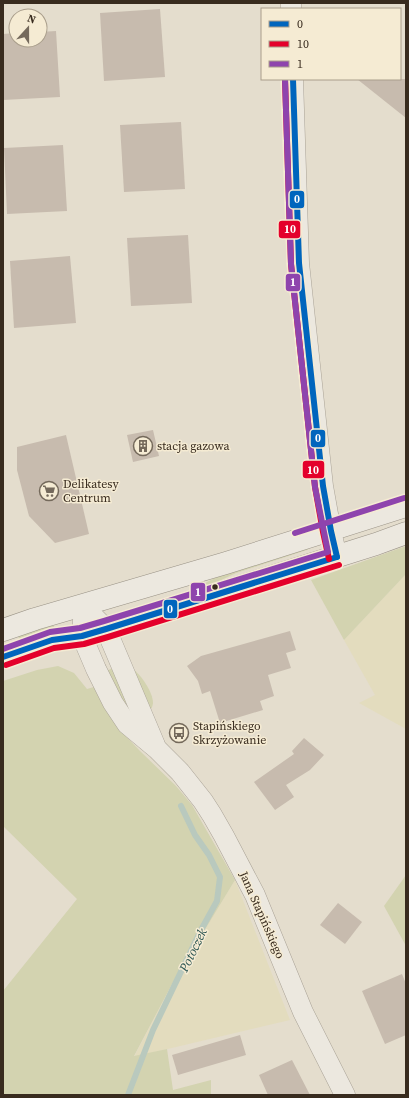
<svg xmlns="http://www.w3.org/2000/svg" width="409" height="1098" font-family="'Source Serif 4',serif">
<rect width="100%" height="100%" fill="#e4ddcd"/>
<g fill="#e3dcbe">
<path d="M406 574V729L359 703 375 695 344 640Z"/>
<path d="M235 880 290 1020 134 1057 172 984Z"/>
</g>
<g fill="#d3d3b0">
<path d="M406 546V574L344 640 311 580Z"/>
<path d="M311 547 307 550 236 573 196 592 116 617 118 613 192 590 224 573Z"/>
<path d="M52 624 55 628 53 629 19 639 18 636Z"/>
<path d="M58 666 74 673 87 689 94 687 118 728 140 751 176 786 192 805 235 880 172 984 134 1056 167 1049 173 1090 211 1080V1095H3V991L77 899 3 826V681L37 670Z"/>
<path d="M113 668 136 719 104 672Z"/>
<path d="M133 669C141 675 153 692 153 703 153 704 152 708 151 709L143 697Z"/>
<path d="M406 875V946L384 906Z"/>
</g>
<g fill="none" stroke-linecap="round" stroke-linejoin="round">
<path stroke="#b9c9be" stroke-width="6" d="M128 1095 153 1030 201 930 217 901 220 877 209 855 195 835 181 806"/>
</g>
<g fill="#c7bbae">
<path d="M160 9 165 77 104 81 100 13Z"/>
<path d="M56 31 60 97 3 100V34L16 33V40H40V32Z"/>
<path d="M357 79H406V118Z"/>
<path d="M181 122 185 189 124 192 120 125Z"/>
<path d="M63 145 67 211 7 214 4 148Z"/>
<path d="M188 235 192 303 131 306 127 238Z"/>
<path d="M70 256 76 323 14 328 10 261Z"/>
<path d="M153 430 159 456 133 462 127 435Z"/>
<path d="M66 435 89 534 55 543 29 516 17 470V447Z"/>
<path d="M290 631 296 650 286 653 291 668 268 675 274 696 260 701 263 710 220 723 210 691 202 694 198 681 187 666 201 656Z"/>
<path d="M304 738 324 755 310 770 286 785 294 797 275 810 254 782 294 754 292 751Z"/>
<path d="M338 903 362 922 345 944 320 925Z"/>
<path d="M402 974 406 984V1035L385 1044 362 991Z"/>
<path d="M240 1035 246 1055 178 1075 172 1055Z"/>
<path d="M292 1060 310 1095H268L259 1075Z"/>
</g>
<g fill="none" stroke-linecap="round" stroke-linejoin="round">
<g stroke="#a9a296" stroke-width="21">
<g id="street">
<path d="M291 3V9"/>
<path d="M293 79 299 263 323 486 331 531 337 557"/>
<path d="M84 605 82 636 96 669 113 703 127 724 157 749 180 772 203 801 212 815 224 836 255 895 303 1012 345 1095"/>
<path d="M95 618 106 629 155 745"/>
</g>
</g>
<g stroke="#999286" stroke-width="23">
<g id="secondary">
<path d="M3 630 35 619 226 563 406 506"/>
<path d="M3 657 52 640 82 636 106 629 376 544 406 533"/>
</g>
</g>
<use href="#street" stroke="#ece8df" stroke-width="20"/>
<use href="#secondary" stroke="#ece8df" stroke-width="22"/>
<g stroke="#f5ebd3" stroke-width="9">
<g id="bus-1">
<path d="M293 79 299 263 323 486 331 531 337 557"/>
<path d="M3 657 52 640 82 636 106 629 337 557"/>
</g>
</g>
<g stroke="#f5ebd3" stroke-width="9">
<g id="bus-2">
<path d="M285 79 291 264 315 487 323 532 329 559"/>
<path d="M6 665 54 648 84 644 108 637 339 565"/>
</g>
</g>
<g stroke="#f5ebd3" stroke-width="9">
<g id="bus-3">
<path d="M295 533 404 498"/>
<path d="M3 649 50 632 80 628 104 621 328 552 315 487 291 264 285 79"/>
</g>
</g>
<use href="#bus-1" stroke="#0065bd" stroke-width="6"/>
<use href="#bus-2" stroke="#e4002b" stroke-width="6"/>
<use href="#bus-3" stroke="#8e44ad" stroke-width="6"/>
</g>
<defs>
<g id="building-ring" transform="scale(1)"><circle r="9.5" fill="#f5ebd3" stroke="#74695b" stroke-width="1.5"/><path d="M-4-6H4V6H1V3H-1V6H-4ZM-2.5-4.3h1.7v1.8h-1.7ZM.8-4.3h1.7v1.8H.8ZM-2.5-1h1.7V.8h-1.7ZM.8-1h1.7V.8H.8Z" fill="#74695b"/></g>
<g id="supermarket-ring" transform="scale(1)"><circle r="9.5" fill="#f5ebd3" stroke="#74695b" stroke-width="1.5"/><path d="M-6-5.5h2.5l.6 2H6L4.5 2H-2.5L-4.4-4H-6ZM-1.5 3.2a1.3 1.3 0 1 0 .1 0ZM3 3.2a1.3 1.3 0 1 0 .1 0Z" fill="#74695b"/></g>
<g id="bus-ring" transform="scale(1)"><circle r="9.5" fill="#f5ebd3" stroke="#74695b" stroke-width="1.5"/><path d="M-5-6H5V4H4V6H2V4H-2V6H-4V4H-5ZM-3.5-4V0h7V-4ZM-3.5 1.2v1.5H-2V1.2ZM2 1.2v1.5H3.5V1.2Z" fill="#74695b"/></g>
</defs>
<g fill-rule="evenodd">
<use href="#building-ring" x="143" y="446"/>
<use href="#supermarket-ring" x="49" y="491"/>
<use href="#bus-ring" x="179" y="733"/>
</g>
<circle fill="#382b1e" stroke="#f5ebd3" stroke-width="1.5" cx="215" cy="587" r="3.5"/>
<g text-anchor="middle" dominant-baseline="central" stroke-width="3" stroke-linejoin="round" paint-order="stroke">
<g font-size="12" fill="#382b1e" stroke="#f5ebd3" text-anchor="start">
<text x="157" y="446">stacja gazowa</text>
<text x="63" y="484">Delikatesy<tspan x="63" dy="14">Centrum</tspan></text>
<text x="193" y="726">Stapińskiego<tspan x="193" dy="14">Skrzyżowanie</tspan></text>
</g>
<g font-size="12" fill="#382b1e" stroke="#f5ebd3">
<text transform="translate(262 915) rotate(66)">Jana Stapińskiego</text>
</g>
<g font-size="13" font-style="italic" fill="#2e5754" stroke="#f5ebd3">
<text transform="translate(193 950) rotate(-64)">Potoczek</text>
</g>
</g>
<g stroke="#f5ebd3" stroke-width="1.5">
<rect x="289" y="190" width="16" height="19" rx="4" fill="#0065bd"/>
<rect x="278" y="220" width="23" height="19" rx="4" fill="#e4002b"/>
<rect x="285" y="273" width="16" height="19" rx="4" fill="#8e44ad"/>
<rect x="310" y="429" width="16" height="19" rx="4" fill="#0065bd"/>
<rect x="302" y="460" width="23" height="19" rx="4" fill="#e4002b"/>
<rect x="190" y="582" width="16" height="20" rx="4" fill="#8e44ad"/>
<rect x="163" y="599" width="15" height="20" rx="4" fill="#0065bd"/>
</g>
<g font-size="11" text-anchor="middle" font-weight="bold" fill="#fff">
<text x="297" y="203">0</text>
<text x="290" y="233">10</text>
<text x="293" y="286">1</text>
<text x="318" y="442">0</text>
<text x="313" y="474">10</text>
<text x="198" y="596">1</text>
<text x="170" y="613">0</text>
</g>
<rect width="409" height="1098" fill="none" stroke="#382b1e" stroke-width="8"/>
<rect x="261" y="8" width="140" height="72" fill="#f5ebd3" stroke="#a99e8b"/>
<rect x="269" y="21" width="20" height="6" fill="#0065bd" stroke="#a99e8b"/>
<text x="297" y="28" font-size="12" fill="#382b1e">0</text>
<rect x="269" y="41" width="20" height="6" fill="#e4002b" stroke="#a99e8b"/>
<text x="297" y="48" font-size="12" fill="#382b1e">10</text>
<rect x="269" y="61" width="20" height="6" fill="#8e44ad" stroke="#a99e8b"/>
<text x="297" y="68" font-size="12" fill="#382b1e">1</text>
<g transform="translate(28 28) rotate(21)"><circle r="19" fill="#f5ebd3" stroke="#a99e8b"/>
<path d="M0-3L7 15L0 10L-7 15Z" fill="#74695b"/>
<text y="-6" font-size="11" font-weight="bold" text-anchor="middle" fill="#382b1e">N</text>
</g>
</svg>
